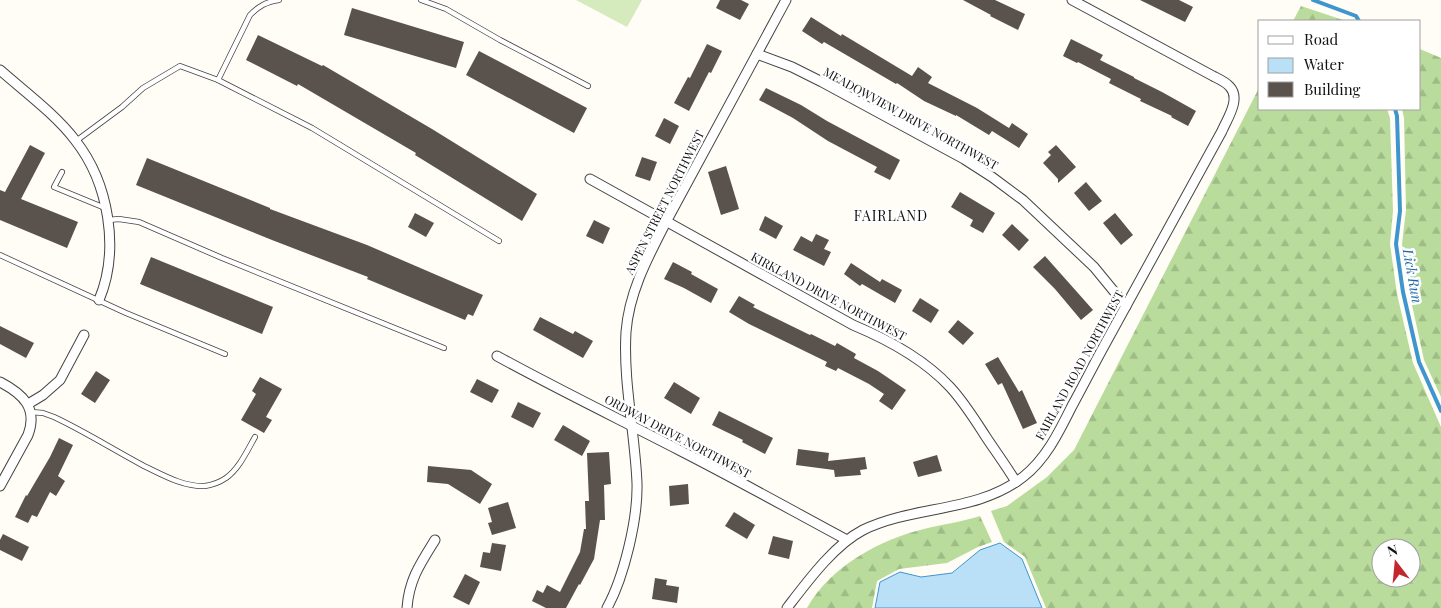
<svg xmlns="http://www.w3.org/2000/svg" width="1441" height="608" font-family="'Playfair Display',serif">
<defs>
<pattern id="forest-firs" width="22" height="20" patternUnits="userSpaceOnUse" patternTransform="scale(1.25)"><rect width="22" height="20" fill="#b9dc9c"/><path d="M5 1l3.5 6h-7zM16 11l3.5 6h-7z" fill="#9ebc85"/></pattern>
</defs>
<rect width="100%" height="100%" fill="#fffdf5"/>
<path fill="#d5ebbd" d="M576 0H642L627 27Z"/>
<g fill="url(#forest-firs)" fill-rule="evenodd">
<path d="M1301 6 1346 21H1293Z"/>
<path d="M1420 49 1441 58V397L1424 360 1409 291 1402 244 1406 210 1404 118 1402 109H1420Z"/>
<path d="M1260 86V109H1387L1390 118 1393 211 1390 244 1397 294 1413 363 1441 427V608H1046L1025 557 1004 542 991 511 1007 506 1047 477 1074 450ZM1381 548H1411V578H1381Z"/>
<path d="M980 516 992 542 978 547 947 563 899 569 877 581 872 608H807C831 566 879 540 924 529 943 524 962 522 980 516Z"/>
</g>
<path fill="#b9e0f7" stroke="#3f96cf" d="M1000 543 1022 559 1042 608H875L880 582 900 572 921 577 952 573 980 550Z"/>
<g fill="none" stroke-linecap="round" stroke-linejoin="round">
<g stroke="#3f96cf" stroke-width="4">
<path d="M1313 0 1356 16 1359 21"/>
<path d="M1395 109 1397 116 1400 211 1396 244 1403 292 1419 362 1441 411"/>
</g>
</g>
<g fill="#5a524d">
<path d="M720 0H741L749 4 740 20 716 8Z"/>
<path d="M963 0H995L1025 14 1018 30 990 16 991 15Z"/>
<path d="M1140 0H1179L1193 7 1185 22Z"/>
<path d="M352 8 464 42 456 68 344 35Z"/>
<path d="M811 17 841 36 842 34 912 76 918 67 932 77 928 83 977 108 1009 128 1012 123 1028 134 1019 148 992 131 989 135 956 115V116L924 101 897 83 896 84 824 42 822 44 802 31Z"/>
<path d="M258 35 322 66 323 65 432 129 537 194 522 221 415 155 416 153 298 84 297 86 246 60Z"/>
<path d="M1071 39 1103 55 1100 60 1134 77V78L1162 92 1196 111 1188 126 1171 117 1172 116 1140 101 1141 99 1109 83 1111 79 1078 62 1077 63 1063 56Z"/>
<path d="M707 44 722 51 711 73 709 72 689 111 674 103 688 77 690 78Z"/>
<path d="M479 51 587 108 574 133 466 75Z"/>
<path d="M766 88 801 105 827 121 900 160 890 180 874 172 877 167 828 141 793 118 759 100Z"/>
<path d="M664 118 679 126 670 144 655 136Z"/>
<path d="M30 145 45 153 21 199 78 222 67 248 0 220V190L5 192Z"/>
<path d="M1056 145 1076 167 1058 183V179L1043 163 1051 155 1048 152Z"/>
<path d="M642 157 657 162 650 181 635 176Z"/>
<path d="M147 158 270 208V209L367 245 483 295 473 316 468 314 465 320 367 279 368 277 272 240 136 185Z"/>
<path d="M726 166 739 209 721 215 708 172Z"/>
<path d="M1086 182 1102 201 1089 211 1074 193Z"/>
<path d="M960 192 995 213 983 233 970 226 973 220 951 207Z"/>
<path d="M415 213 434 223 426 237 408 227Z"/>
<path d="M1115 213 1133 235 1121 245 1103 223Z"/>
<path d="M765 216 783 226 776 239 759 230Z"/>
<path d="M594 220 610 228 603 244 586 236Z"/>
<path d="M1012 224 1029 240 1019 251 1002 235Z"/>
<path d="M816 234 829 240 824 249 831 252 824 266 793 250 801 236 812 242Z"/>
<path d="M1045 256 1093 310 1081 320 1055 289 1033 267Z"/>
<path d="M151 257 273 307 262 334 140 284Z"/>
<path d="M673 262 692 272 691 274 718 289 711 303 684 288 664 279Z"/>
<path d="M851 263 880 282 882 279 902 290 895 303 862 284 860 286 844 274Z"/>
<path d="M739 296 755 305 753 307 810 335 811 334 835 346 837 343 856 354 854 358 878 371 906 390 892 410 879 401 884 394 869 384 838 368 836 371 825 366 827 362 749 324 729 312Z"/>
<path d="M920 298 939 310 931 323 912 311Z"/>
<path d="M540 317 573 334 575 331 593 341 583 358 533 330Z"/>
<path d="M958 320 974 333 963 345 948 332Z"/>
<path d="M0 326 34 343 26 358 0 344Z"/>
<path d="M998 357 1019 392 1022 390 1037 423 1023 429 1002 383 998 385 985 364Z"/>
<path d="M96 371 110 380 95 403 81 394Z"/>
<path d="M260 377 282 389 266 417 272 420 264 433 241 420 256 394 252 391Z"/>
<path d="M477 379 499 390 492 403 470 392Z"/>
<path d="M674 382 700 398 691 414 664 398Z"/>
<path d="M518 402 541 413 533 428 511 417Z"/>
<path d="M719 411 773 438 765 454 742 442 743 440 712 425Z"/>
<path d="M563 425 590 441 582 456 554 440Z"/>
<path d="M59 438 73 445 58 476 65 481 56 496 50 492 37 517 32 515 28 523 15 517 26 495 27 496 50 457Z"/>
<path d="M798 449 829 453 828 461 865 457 867 469 860 470 861 475 835 477 834 470 796 465Z"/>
<path d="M609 452 611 484 604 485 605 520H600L594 559 580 585 579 584 566 608H546L532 601 537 590 543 593 547 585 560 592 580 552 584 529H586L585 501H589L587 453Z"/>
<path d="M937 455 942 471 918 477 913 462Z"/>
<path d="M428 466 471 470 492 484 480 504 448 484 427 482Z"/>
<path d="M688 484 689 504 670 506 669 486Z"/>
<path d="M508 502 516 528 492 535 488 523 492 522 488 508Z"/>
<path d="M734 512 755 525 747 539 725 526Z"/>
<path d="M3 534 29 547 22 561 0 550V540Z"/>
<path d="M773 536 793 541 789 559 768 554Z"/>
<path d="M492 543 506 545 501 571 480 567 483 552 490 553Z"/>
<path d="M465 574 480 582 469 605 453 597Z"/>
<path d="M655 578 667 580 666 585 679 587 677 603 652 599Z"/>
</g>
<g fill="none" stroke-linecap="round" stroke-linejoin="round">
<g stroke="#444" stroke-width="6">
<g id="lane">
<path d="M421 0 446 9 500 40 588 86"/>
<path d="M218 80 250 15C259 6 266 2 279 0"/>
<path d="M76 141 122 107 143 88 180 66 218 80 312 128 499 241"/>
<path d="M62 172 54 187 105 208"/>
<path d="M108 220 119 219 139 222 222 258 444 348"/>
<path d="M0 255 126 313 225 354"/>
<path d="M31 412 43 413 54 417C84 431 114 450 144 466 163 475 183 487 205 486 212 485 220 482 226 478 239 469 247 451 255 437"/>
</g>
</g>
<g stroke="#444" stroke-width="11">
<g id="street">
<path d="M757 54 792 67 822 82 964 159 992 177 1023 200 1094 267 1126 306"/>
<path d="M0 70C25 92 55 114 75 140 109 183 120 250 99 300"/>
<path d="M590 179 853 325C889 340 924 359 950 387 964 402 975 420 986 437 996 452 1007 467 1016 482"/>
<path d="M497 356C557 389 619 419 679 450 736 479 791 510 847 540"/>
<path d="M0 382C23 394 38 408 28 435L0 486"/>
<path d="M28 404 43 395 60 380 84 335"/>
<path d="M407 608C409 580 420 564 435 540"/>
<path d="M607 608C624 577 638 519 637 483 635 433 623 382 626 332 629 292 648 257 666 222L786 0"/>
<path d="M787 608C807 582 834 545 863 530 914 505 977 513 1023 477 1046 459 1059 432 1072 406 1083 386 1093 366 1104 346 1143 274 1183 203 1222 131 1227 119 1241 99 1230 87 1226 82 1219 79 1213 76L1072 0"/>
</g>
</g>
<use href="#lane" stroke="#fff" stroke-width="4.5"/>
<use href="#street" stroke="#fff" stroke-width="9"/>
</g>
<g text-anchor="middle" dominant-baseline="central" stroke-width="5" stroke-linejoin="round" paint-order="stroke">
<g font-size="12" fill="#111" stroke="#fff">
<text transform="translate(911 118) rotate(29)">MEADOWVIEW DRIVE NORTHWEST</text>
<text transform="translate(664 202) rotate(-63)">ASPEN STREET NORTHWEST</text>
<text transform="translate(829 296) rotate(28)">KIRKLAND DRIVE NORTHWEST</text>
<text transform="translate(1079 365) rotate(-61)">FAIRLAND ROAD NORTHWEST</text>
<text transform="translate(678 436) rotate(28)">ORDWAY DRIVE NORTHWEST</text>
</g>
<g font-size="14" letter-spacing="1" fill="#111" stroke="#fff">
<text x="891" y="215">FAIRLAND</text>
</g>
<g font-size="14" font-style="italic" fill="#1768a6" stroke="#fff">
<text transform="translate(1413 276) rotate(80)">Lick Run</text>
</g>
</g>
<rect x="1258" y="20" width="162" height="90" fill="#ffffff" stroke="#a0a0a0"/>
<rect x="1268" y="36" width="25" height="8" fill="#ffffff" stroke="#a0a0a0"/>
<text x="1304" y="45" font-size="15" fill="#111111">Road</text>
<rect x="1268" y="58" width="25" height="15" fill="#b9e0f7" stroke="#a0a0a0"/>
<text x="1304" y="70" font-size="15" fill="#111111">Water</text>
<rect x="1268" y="82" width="25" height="15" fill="#5a524d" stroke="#a0a0a0"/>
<text x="1304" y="95" font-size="15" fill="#111111">Building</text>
<g transform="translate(1396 563) rotate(344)"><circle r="24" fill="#ffffff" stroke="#a0a0a0"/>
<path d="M0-4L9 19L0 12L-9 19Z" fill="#c4262e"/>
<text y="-8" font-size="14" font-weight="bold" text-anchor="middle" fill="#111111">N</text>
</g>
</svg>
